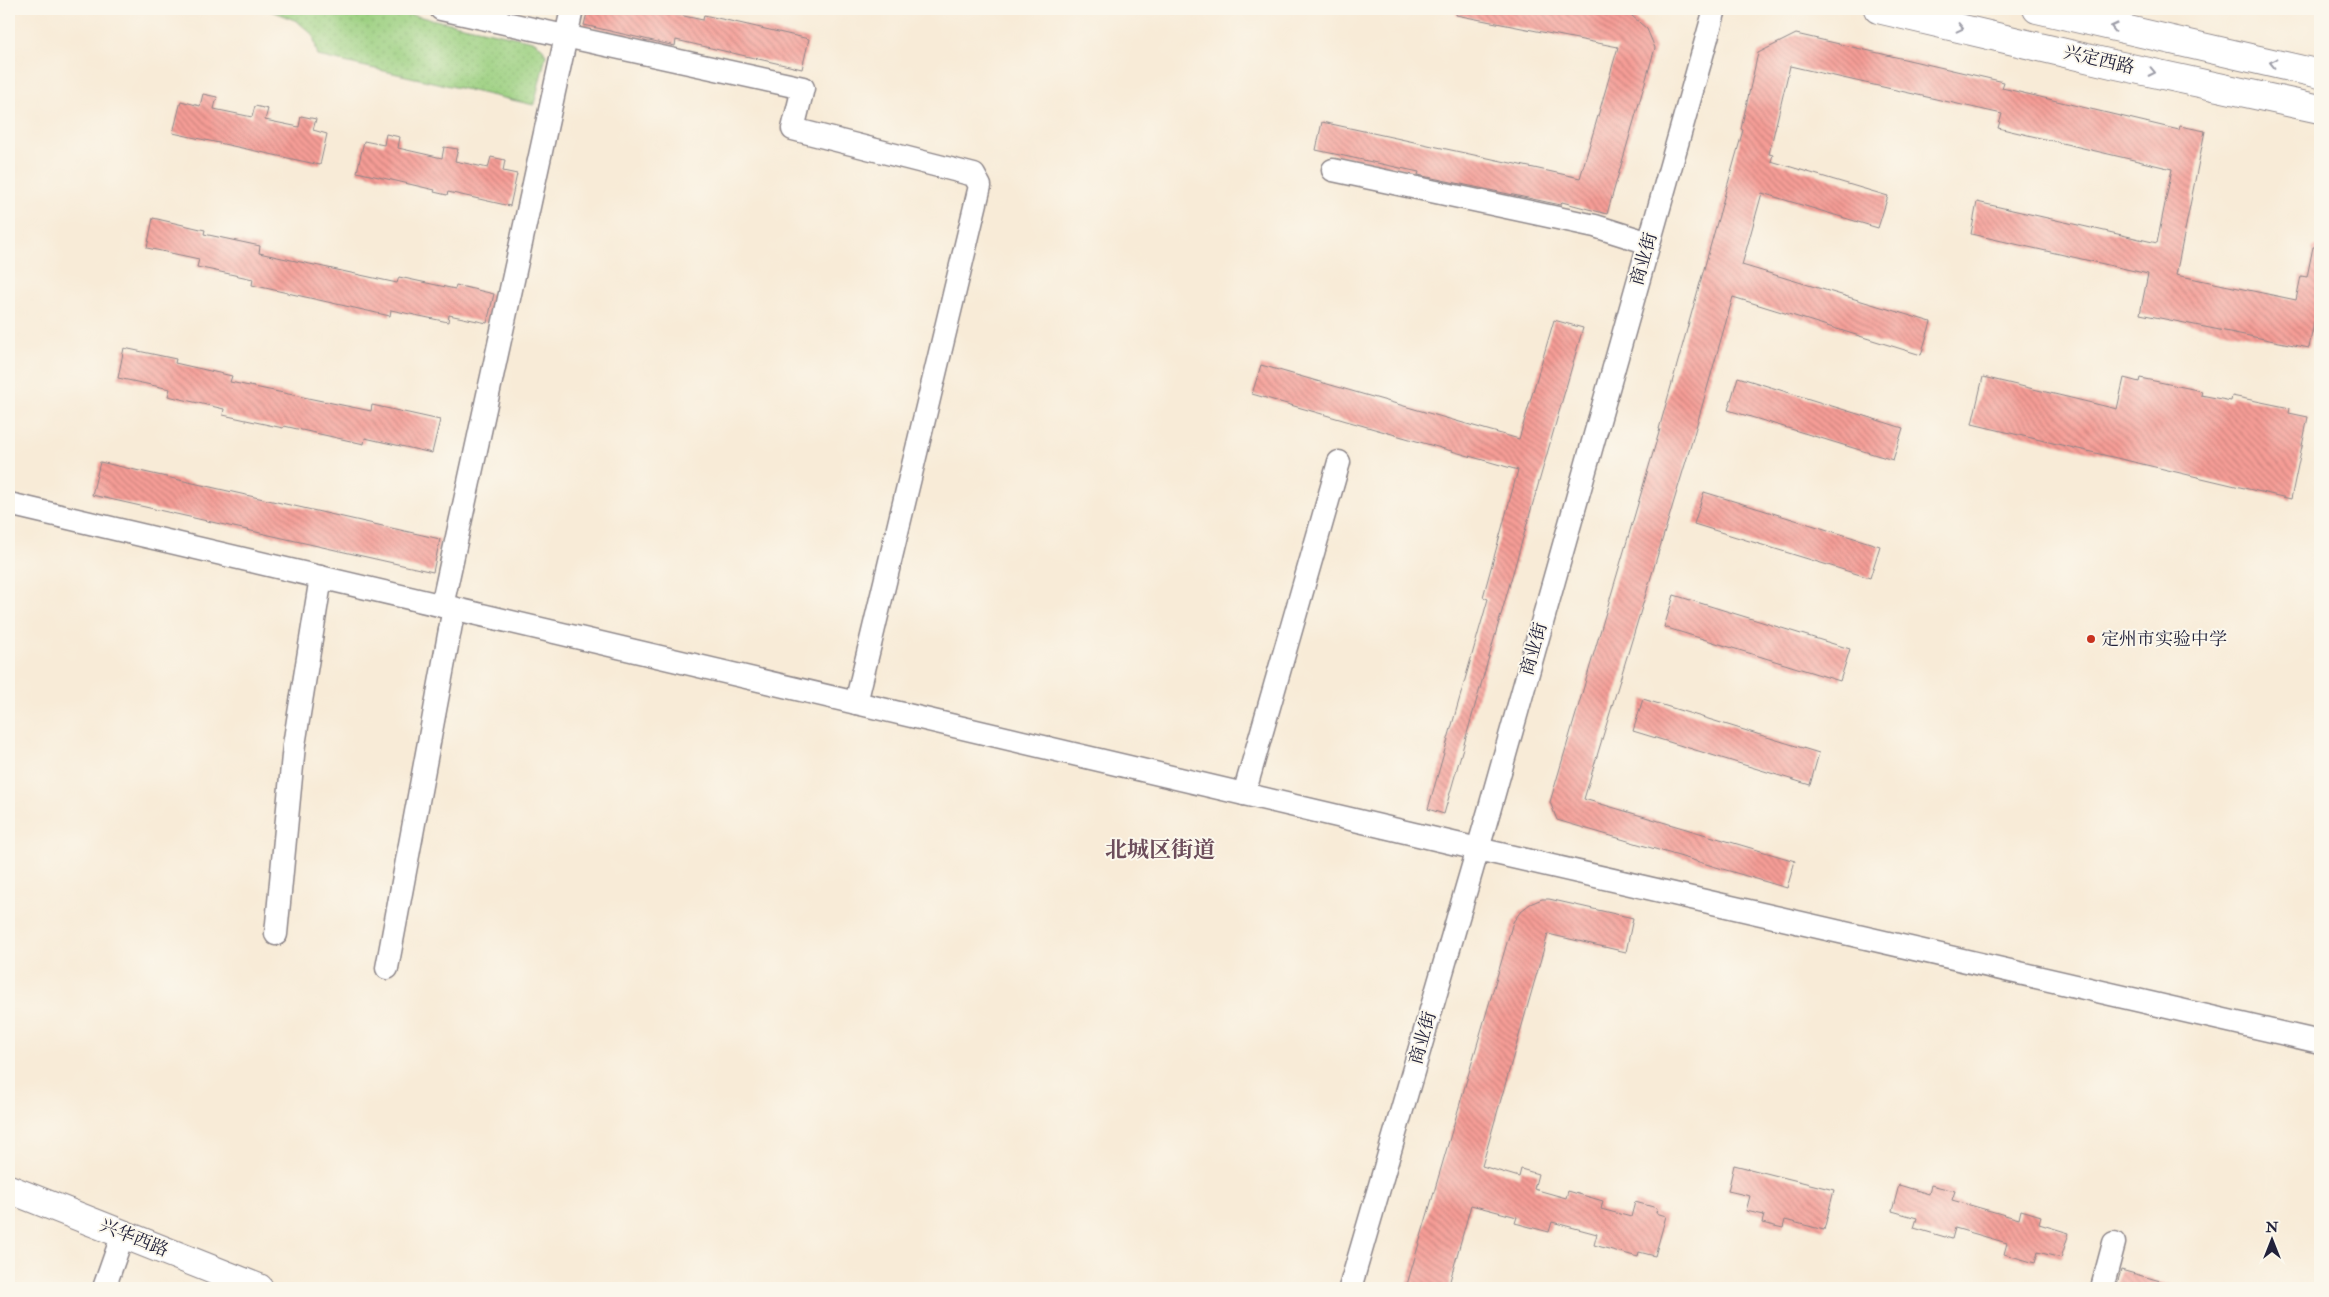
<svg xmlns="http://www.w3.org/2000/svg" width="2329" height="1297" font-family="'IM FELL Double Pica','Noto Serif SC',serif">
<defs>
<pattern id="grass-dots" width="8" height="8" patternUnits="userSpaceOnUse" patternTransform="scale(1.25)"><rect width="8" height="8" fill="#9cd081"/><path d="M2 2h.1M6 6h.1" fill="none" stroke="#86b270" stroke-width="1.8" stroke-linecap="round"/></pattern>
<pattern id="building-back-hatch" width="6" height="6" patternUnits="userSpaceOnUse" patternTransform="scale(1.25)"><rect width="6" height="6" fill="#f69d96"/><path d="M-1 5l2 2M0 0l6 6M5-1l2 2" fill="none" stroke="#c7807c"/></pattern>
</defs>
<rect width="100%" height="100%" fill="#fbf7ec"/>
<filter id="ink" filterUnits="userSpaceOnUse"><feTurbulence type="fractalNoise" baseFrequency=".02" numOctaves="2"/><feDisplacementMap in="SourceGraphic" scale="10" xChannelSelector="R" yChannelSelector="G"/><feConvolveMatrix kernelMatrix="1 2 1 2 8 2 1 2 1" color-interpolation-filters="sRGB"/></filter>
<filter id="wash" filterUnits="userSpaceOnUse"><feTurbulence type="fractalNoise" baseFrequency=".0096" numOctaves="4" result="noise"/><feDisplacementMap in="SourceGraphic" scale="20" xChannelSelector="R" yChannelSelector="G"/><feGaussianBlur stdDeviation="1.12" result="paint"/><feColorMatrix in="noise" values="0 0 0 0 0 0 0 0 0 0 0 0 0 0 0 0 0 1.4 0 .05"/><feComposite in="paint" operator="in"/></filter>
<g filter="url(#wash)">
<rect width="100%" height="100%" fill="#f8ebd7"/>
<path fill="url(#grass-dots)" stroke="#5f795e" d="M266 9H384L533 41 542 47 546 55 534 105 318 56 313 35 297 21Z"/>
<g id="blocks">
<g fill="url(#building-back-hatch)">
<path d="M588 9H650L703 20 704 15 809 39 802 69 676 40 675 46 584 25Z"/>
<path d="M1457 9H1624L1647 29 1655 48 1607 214 1562 202 1561 205 1418 175 1419 172 1316 150 1322 122 1580 178 1618 47 1456 15Z"/>
<path d="M1796 34 2004 82 2002 88 2179 130 2180 126 2205 131 2176 275 2296 300 2301 276 2307 277 2313 247H2320V291L2309 348 2140 314 2148 274 1971 234 1977 202 2157 243 2172 169 1998 128 2002 114 1790 66 1769 154 1773 155 1771 161 1888 196 1878 228 1762 193 1742 265 1931 322 1921 355 1733 297 1693 438 1584 799 1795 861 1787 888 1557 820 1550 802 1660 429H1659L1743 130 1741 129 1758 53Z"/>
<path d="M203 94 217 97 214 109 252 117 255 106 268 109 265 120 299 127 301 116 316 119 313 130 327 134 320 165 173 133 181 101 200 106Z"/>
<path d="M386 134 400 137 398 148 442 158 444 147 458 149 455 161 488 168 491 157 505 160 503 171 517 174 510 206 448 192 447 195 434 192 435 190 357 172 364 141 384 145Z"/>
<path d="M153 218 205 230 204 234 260 246 259 253 319 266 397 283 399 277 455 289 456 285 494 294 487 323 449 315 448 322 391 310 390 316 252 285 253 279 197 267 199 259 147 248Z"/>
<path d="M1554 320 1583 328 1444 814 1428 809 1488 599 1483 597 1518 470 1252 394 1261 365 1519 439Z"/>
<path d="M124 348 176 359 175 363 232 376 230 382 371 411 372 405 440 420 432 453 365 438 364 444 284 426 283 428 223 415 224 409 168 396 170 389 118 378Z"/>
<path d="M1738 377 1903 428 1893 460 1728 410Z"/>
<path d="M1983 377 2117 409 2124 378 2139 382 2140 378 2202 391 2201 395 2231 401 2232 396 2290 408 2289 413 2308 417 2291 499 1972 424Z"/>
<path d="M100 462 440 539 433 572 92 495Z"/>
<path d="M1704 492 1880 546 1870 578 1694 524Z"/>
<path d="M1674 595 1850 649 1840 681 1664 627Z"/>
<path d="M1643 699 1819 753 1810 785 1633 731Z"/>
<path d="M1542 899H1549L1633 918 1626 952 1548 934 1482 1166 1519 1177 1521 1169 1538 1174 1534 1189 1566 1198 1568 1191 1603 1201 1601 1209 1631 1217 1635 1202 1657 1208 1656 1213 1666 1216 1655 1256 1639 1252 1638 1257 1594 1245 1597 1234 1552 1222 1549 1232 1515 1223 1517 1217 1471 1205 1448 1288H1406L1513 922 1521 911 1530 904Z"/>
<path d="M1734 1165 1834 1190 1824 1230 1785 1220 1783 1228 1762 1223 1764 1215 1746 1211 1750 1196 1728 1191Z"/>
<path d="M1899 1185 1929 1194 1931 1185 1955 1191 1952 1200 2019 1219 2021 1210 2041 1216 2039 1224 2069 1233 2061 1258 2038 1252 2035 1263 2004 1254 2007 1243 1955 1228 1952 1239 1914 1228 1917 1218 1892 1211Z"/>
<path d="M2121 1270 2171 1284 2170 1288H2116Z"/>
</g>
</g>
</g>
<g filter="url(#ink)">
<use href="#blocks" fill-opacity="0" stroke="#8d8689" stroke-width="1"/>
<g fill="none" stroke-linecap="round" stroke-linejoin="round">
<g stroke="#8d8689" stroke-width="25">
<g id="minor">
<path d="M441 9 803 88 793 129 974 175 980 186 856 703"/>
<path d="M1333 170 1595 226 1649 243"/>
<path d="M9 504 1478 849 2320 1042"/>
<path d="M442 606 572 9"/>
<path d="M1244 794 1339 462"/>
<path d="M276 934 294 745 321 577"/>
<path d="M387 968 454 608"/>
<path d="M104 1288 123 1234"/>
<path d="M1350 1288 1489 811 1715 9"/>
<path d="M2102 1288 2114 1243"/>
</g>
</g>
<g stroke="#8d8689" stroke-width="30">
<g id="major">
<path d="M1878 9 2112 64 2320 109"/>
<path d="M2037 9 2320 74"/>
<path d="M9 1189 259 1288"/>
</g>
</g>
<use href="#minor" stroke="#fff" stroke-width="22"/>
<use href="#major" stroke="#fff" stroke-width="28"/>
</g>
<defs><path id="oneway-chevron" d="M-2-3.5L2.5 0L-2 3.5" fill="none" stroke-width="1.6" stroke-linecap="round" stroke-linejoin="round" transform="scale(1.25)"/></defs>
<g stroke="#9c9ca7">
<use href="#oneway-chevron" transform="translate(2114 27) rotate(-167)"/>
<use href="#oneway-chevron" transform="translate(1960 28) rotate(13)"/>
<use href="#oneway-chevron" transform="translate(2273 63) rotate(-167)"/>
<use href="#oneway-chevron" transform="translate(2152 72) rotate(12)"/>
</g>
</g>
<circle fill="#c8321e" stroke="#fbf7ec" stroke-width="2" cx="2091" cy="639" r="5"/>
<g text-anchor="middle" dominant-baseline="central" stroke-width="4" stroke-linejoin="round" paint-order="stroke">
<g font-size="18" fill="#22223b" stroke="#fbf7ec">
<text transform="translate(2099 60) rotate(13)">兴定西路</text>
<text transform="translate(1644 259) rotate(-74)">商业街</text>
<text transform="translate(1534 649) rotate(-74)">商业街</text>
<text transform="translate(1423 1038) rotate(-74)">商业街</text>
<text transform="translate(134 1238) rotate(22)">兴华西路</text>
</g>
<g font-size="18" fill="#22223b" stroke="#fbf7ec" text-anchor="start">
<text x="2101" y="639">定州市实验中学</text>
</g>
<g font-size="22" font-weight="bold" fill="#6c4d5b" stroke="#fbf7ec">
<text x="1160" y="850">北城区街道</text>
</g>
</g>
<rect width="2329" height="1297" fill="none" stroke="#fbf7ec" stroke-width="30"/>
<g transform="translate(2272 1240)" stroke="#fbf7ec" stroke-width="4" paint-order="stroke">
<path d="M0-4L9 19L0 12L-9 19Z" fill="#22223b"/>
<text y="-8" font-size="14" font-weight="bold" text-anchor="middle" fill="#22223b">N</text>
</g>
</svg>
